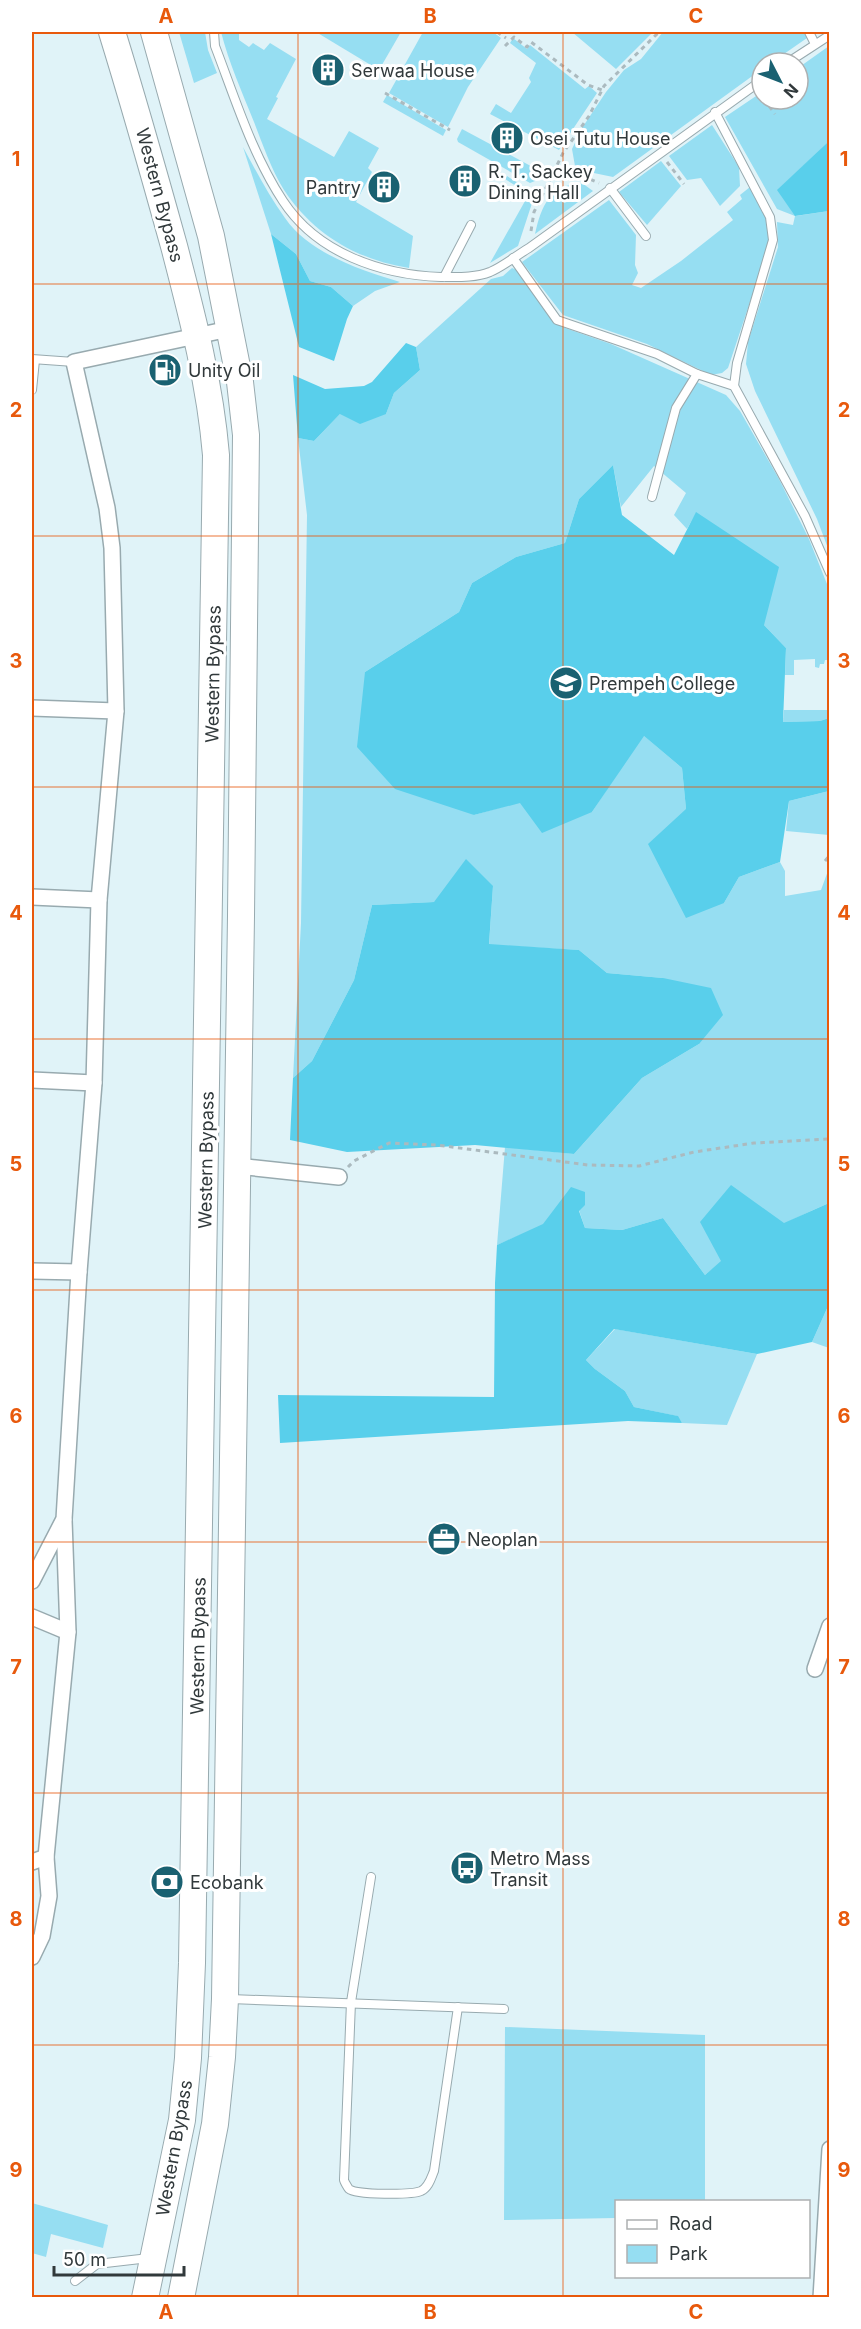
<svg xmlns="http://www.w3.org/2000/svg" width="861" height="2329" font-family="Inter,sans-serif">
<rect width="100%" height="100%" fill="#e0f3f8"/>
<g fill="#96def2">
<path d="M179 32H205L208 50 217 73 194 83Z"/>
<path d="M221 32H239V40L249 47 253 43 264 50 270 43 296 59 276 97 278 98 267 119 334 157 349 131 379 148 368 168 372 172 356 202 413 236 409 268C357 260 313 234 284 190 271 169 263 145 254 122 242 92 229 63 221 32Z"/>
<path d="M316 32H401L379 70Z"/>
<path d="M423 32H493L501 38 468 87 448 127 389 93Z"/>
<path d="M572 32H653L616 69Z"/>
<path d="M663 32H804L807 38 771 63H762V69L613 177 589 172 575 166 572 149 582 128 606 92 624 70 641 59Z"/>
<path d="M513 38 527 49 530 45 585 89 589 86 597 93 559 150 490 114 496 104 511 113 531 82 529 78 536 63 510 43Z"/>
<path d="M829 46V141L778 190 796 216 829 211V551L817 519 755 391 746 364 748 342 778 247 777 222 793 225 795 216 777 209 725 117 762 92V99H798V68Z"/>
<path d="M387 95 446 130 443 136 383 102Z"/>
<path d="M712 125 739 167 740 186 720 206 701 178 687 180 669 156Z"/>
<path d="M462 129 540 171 535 181 530 183 458 142 457 139Z"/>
<path d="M243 147C256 171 269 196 285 218 310 254 361 270 400 282L375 291 353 306 331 287 310 281 296 254 271 234Z"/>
<path d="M661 161 681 186 647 225 619 192Z"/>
<path d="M507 176 535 194 518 246 490 263 529 194 505 179Z"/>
<path d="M582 183 593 191 535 234C541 206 550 185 582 183Z"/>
<path d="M750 187 768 220 771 239 728 368 722 373 711 375 647 344 563 315 522 262 609 200 636 235 635 265 638 273 632 285 641 288 681 261 733 220 727 212 742 199 740 195Z"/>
<path d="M512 268 517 270 552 320 565 328 611 344 726 395 740 411 779 479 809 539 829 589V660H825L824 664H820L819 668 815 667V659L794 660V675H785L786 648 764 625 696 513 687 529 674 515 686 493 654 466 621 507 613 465 579 499 565 543 516 557 472 583 459 612 365 672 474 815 520 802 592 812 643 735 682 768 686 809 724 903 739 877 780 862 785 871V896L821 890 829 868V1203C785 1222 741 1244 705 1275L663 1218 622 1230 585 1228 579 1210 497 1245 505 1147 574 1154 642 1078 699 1044 663 978 607 973 579 950 489 945 493 886 434 902 372 905 354 980 312 1061 293 1078 301 923 307 515 298 438 314 441 340 414H386L394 393 420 370 416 347 491 279 503 276Z"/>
<path d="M784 710H829V718L820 721 783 722Z"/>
<path d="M829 791V835L786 831 789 801Z"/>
<path d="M829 1304V1348L812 1342Z"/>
<path d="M615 1329 757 1354 727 1425 682 1423 677 1416 634 1407 625 1391 595 1369 586 1360Z"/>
<path d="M505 2027 705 2035V2201L616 2202V2218L504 2220Z"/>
<path d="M32 2203 108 2225 103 2248 51 2234 46 2257 32 2253Z"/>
</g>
<g fill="#59cfeb">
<path d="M829 141V211L795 216 777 190Z"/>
<path d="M271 234 296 254 310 281 331 287 353 306 347 319 334 361 299 347Z"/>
<path d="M406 343 416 347 420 370 394 393 386 414 360 424 340 414 314 441 298 438 293 375 325 389 364 386 372 382Z"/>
<path d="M613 465 622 515 674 555 696 512 779 567 764 625 786 648 783 722 820 721 829 718V791L789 801 780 862 739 877 724 903 686 918 648 844 686 809 682 768 644 736 592 812 542 833 520 803 474 815 395 789 357 747 365 672 459 612 472 583 516 557 565 543 579 499Z"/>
<path d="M466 859 493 886 489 944 579 950 607 973 663 978 711 988 723 1015 699 1044 642 1078 574 1154 475 1145 347 1152 290 1140 293 1078 312 1061 354 980 372 905 434 902Z"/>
<path d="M731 1185 784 1223 829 1203V1304L812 1342 757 1354 614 1329 586 1360 595 1369 625 1391 634 1407 678 1416 682 1423 628 1421 280 1443 278 1395 494 1397 495 1283 497 1245 543 1224 571 1187 585 1192V1205L579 1211 585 1228 622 1230 663 1218 705 1275 721 1261 700 1222Z"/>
</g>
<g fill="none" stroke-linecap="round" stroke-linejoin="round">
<g stroke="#98aaaf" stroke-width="10">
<g id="service">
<path d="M214 32 215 46C235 98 252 154 283 201 317 253 381 275 441 277 457 277 475 278 490 272 504 266 517 255 529 248L762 80"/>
<path d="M809 32 815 44"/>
<path d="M787 63 830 35"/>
<path d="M715 112 770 217 773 240 737 363 734 386"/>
<path d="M610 188 646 236"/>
<path d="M513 258 557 320 657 354 697 374 734 386 805 516 830 573"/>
<path d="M444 277 471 225"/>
<path d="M32 359 74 362"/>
<path d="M32 390 35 360"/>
<path d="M652 497 676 408 697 374"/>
<path d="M371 1877 351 2002 344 2180C344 2181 348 2188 349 2189 356 2195 412 2195 421 2191 429 2187 431 2178 434 2171L458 2007"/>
<path d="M230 1999 504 2009"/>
<path d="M75 2281 97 2264 149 2258"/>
</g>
</g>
<g stroke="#98aaaf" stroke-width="18">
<g id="minor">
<path d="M32 708 116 711"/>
<path d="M32 897 99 900"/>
<path d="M32 1080 94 1083"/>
<path d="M237 1166 339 1177"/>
<path d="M32 1271 79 1272"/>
<path d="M32 1581 64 1519 79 1272 94 1083 99 900 116 711 112 548 107 508 74 362 229 329"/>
<path d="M32 1617 68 1632"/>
<path d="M815 1669 830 1626"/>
<path d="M32 1862 46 1857 68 1632 64 1520"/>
<path d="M32 1957 42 1936 49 1896 46 1857"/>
<path d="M821 2298 830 2149"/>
</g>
</g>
<g stroke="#98aaaf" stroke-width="28">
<g id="trunk">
<path d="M112 32C134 103 154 174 174 246 192 315 210 383 216 455L192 1963 188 2058 182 2120 145 2298"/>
<path d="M154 32 211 236 240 382 246 435 241 916 225 1999 222 2057 215 2124 181 2298"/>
</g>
</g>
<g stroke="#abbabf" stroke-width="3" stroke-dasharray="4.5 4.5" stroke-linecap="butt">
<path d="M497 32 506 38"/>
<path d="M505 46 514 37 527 47 531 42 588 85 602 90"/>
<path d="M385 93 450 130"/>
<path d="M764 99 775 114"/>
<path d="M667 162 684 184"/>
<path d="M556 171 573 172 599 183"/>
<path d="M531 231 534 212 563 153 589 116 604 86 659 32"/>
<path d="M825 861 830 855"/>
<path d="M348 1167 354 1161 389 1143 437 1145 588 1165 639 1166 694 1152 754 1143 830 1139"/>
</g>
<use href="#service" stroke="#fff" stroke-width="8"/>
<use href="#minor" stroke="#fff" stroke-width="15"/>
<use href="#trunk" stroke="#fff" stroke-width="26"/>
</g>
<path fill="none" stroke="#e8590c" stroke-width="1.5" stroke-opacity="0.55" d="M298 32V2298M563 32V2298M32 284H830M32 536H830M32 787H830M32 1039H830M32 1290H830M32 1542H830M32 1793H830M32 2045H830"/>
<defs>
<g id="building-disc" transform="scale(1.725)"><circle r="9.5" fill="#1a6171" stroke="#fff"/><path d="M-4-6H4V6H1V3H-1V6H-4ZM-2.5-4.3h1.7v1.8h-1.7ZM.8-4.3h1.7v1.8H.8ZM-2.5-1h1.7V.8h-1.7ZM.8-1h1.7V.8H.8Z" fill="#fff"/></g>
<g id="fuel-disc" transform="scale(1.725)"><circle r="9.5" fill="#1a6171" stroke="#fff"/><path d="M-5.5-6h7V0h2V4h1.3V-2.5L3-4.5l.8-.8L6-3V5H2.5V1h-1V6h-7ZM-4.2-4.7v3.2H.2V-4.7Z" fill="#fff"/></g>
<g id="school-disc" transform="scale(1.725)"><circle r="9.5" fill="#1a6171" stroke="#fff"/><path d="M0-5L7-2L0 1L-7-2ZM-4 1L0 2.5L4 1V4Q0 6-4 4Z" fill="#fff"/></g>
<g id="office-disc" transform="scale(1.725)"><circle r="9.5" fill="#1a6171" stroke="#fff"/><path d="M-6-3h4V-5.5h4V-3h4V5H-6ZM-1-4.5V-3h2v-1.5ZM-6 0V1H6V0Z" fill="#fff"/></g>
<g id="bus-disc" transform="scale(1.725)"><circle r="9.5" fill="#1a6171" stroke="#fff"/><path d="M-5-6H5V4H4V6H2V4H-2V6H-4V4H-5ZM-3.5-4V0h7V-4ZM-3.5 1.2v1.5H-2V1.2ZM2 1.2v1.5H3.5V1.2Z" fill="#fff"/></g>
<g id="bank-disc" transform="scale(1.725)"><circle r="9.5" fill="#1a6171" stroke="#fff"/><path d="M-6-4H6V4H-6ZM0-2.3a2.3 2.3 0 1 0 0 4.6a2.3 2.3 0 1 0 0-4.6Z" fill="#fff"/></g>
</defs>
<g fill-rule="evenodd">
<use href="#building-disc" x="328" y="70"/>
<use href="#building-disc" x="507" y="138"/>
<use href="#building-disc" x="465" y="181"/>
<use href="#building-disc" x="384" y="187"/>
<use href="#fuel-disc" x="165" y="370"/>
<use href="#school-disc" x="566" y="683"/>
<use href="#office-disc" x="444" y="1539"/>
<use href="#bus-disc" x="467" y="1868"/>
<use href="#bank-disc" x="167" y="1882"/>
</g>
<g text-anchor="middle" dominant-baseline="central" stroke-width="6" stroke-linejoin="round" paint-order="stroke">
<g font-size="18" fill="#31393b" stroke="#fff" text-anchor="start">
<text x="351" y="70">Serwaa House</text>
<text x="530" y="138">Osei Tutu House</text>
<text x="488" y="171">R. T. Sackey<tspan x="488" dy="21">Dining Hall</tspan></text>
<text x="361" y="187" text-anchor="end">Pantry</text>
<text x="188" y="370">Unity Oil</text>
<text x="589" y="683">Prempeh College</text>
<text x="467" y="1539">Neoplan</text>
<text x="490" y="1858">Metro Mass<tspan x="490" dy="21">Transit</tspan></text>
<text x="190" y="1882">Ecobank</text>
</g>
<g font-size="18" fill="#31393b" stroke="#fff">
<text transform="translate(160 195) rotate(75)">Western Bypass</text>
<text transform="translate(213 674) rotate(-89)">Western Bypass</text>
<text transform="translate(206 1160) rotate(-89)">Western Bypass</text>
<text transform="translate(198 1646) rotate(-89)">Western Bypass</text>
<text transform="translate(174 2148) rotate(-80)">Western Bypass</text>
</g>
</g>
<rect width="861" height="2329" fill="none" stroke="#ffffff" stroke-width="66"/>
<rect x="615" y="2200" width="195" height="78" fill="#ffffff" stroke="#adb0b1" stroke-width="1.5"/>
<rect x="627" y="2220" width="30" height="9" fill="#ffffff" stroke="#adb0b1" stroke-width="1.5"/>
<text x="669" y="2230" font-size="18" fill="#31393b">Road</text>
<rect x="627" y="2245" width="30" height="18" fill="#96def2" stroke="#adb0b1" stroke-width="1.5"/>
<text x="669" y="2260" font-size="18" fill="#31393b">Park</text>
<g transform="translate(780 81) rotate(132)"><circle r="28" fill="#ffffff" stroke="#adb0b1" stroke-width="1.5"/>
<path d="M0-4.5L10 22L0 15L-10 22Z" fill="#1a6171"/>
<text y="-9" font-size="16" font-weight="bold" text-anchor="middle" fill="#31393b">N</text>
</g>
<path d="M54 2266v9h130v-9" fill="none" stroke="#31393b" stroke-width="3"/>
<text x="63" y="2266" font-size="18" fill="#31393b" stroke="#ffffff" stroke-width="4.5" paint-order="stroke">50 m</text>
<rect x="33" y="33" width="795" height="2263" fill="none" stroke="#e8590c" stroke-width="2"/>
<g font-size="20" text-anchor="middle" font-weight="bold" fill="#e8590c">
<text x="166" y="23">A</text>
<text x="430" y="23">B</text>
<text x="696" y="23">C</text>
<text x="16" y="166">1</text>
<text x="844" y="166">1</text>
<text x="16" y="417">2</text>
<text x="844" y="417">2</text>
<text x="16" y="668">3</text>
<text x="844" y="668">3</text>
<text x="16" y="920">4</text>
<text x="844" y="920">4</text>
<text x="16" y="1171">5</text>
<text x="844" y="1171">5</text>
<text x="16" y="1423">6</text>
<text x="844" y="1423">6</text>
<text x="16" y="1674">7</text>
<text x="844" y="1674">7</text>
<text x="16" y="1926">8</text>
<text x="844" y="1926">8</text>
<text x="16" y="2177">9</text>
<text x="844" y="2177">9</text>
<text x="166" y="2319">A</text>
<text x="430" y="2319">B</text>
<text x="696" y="2319">C</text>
</g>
</svg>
